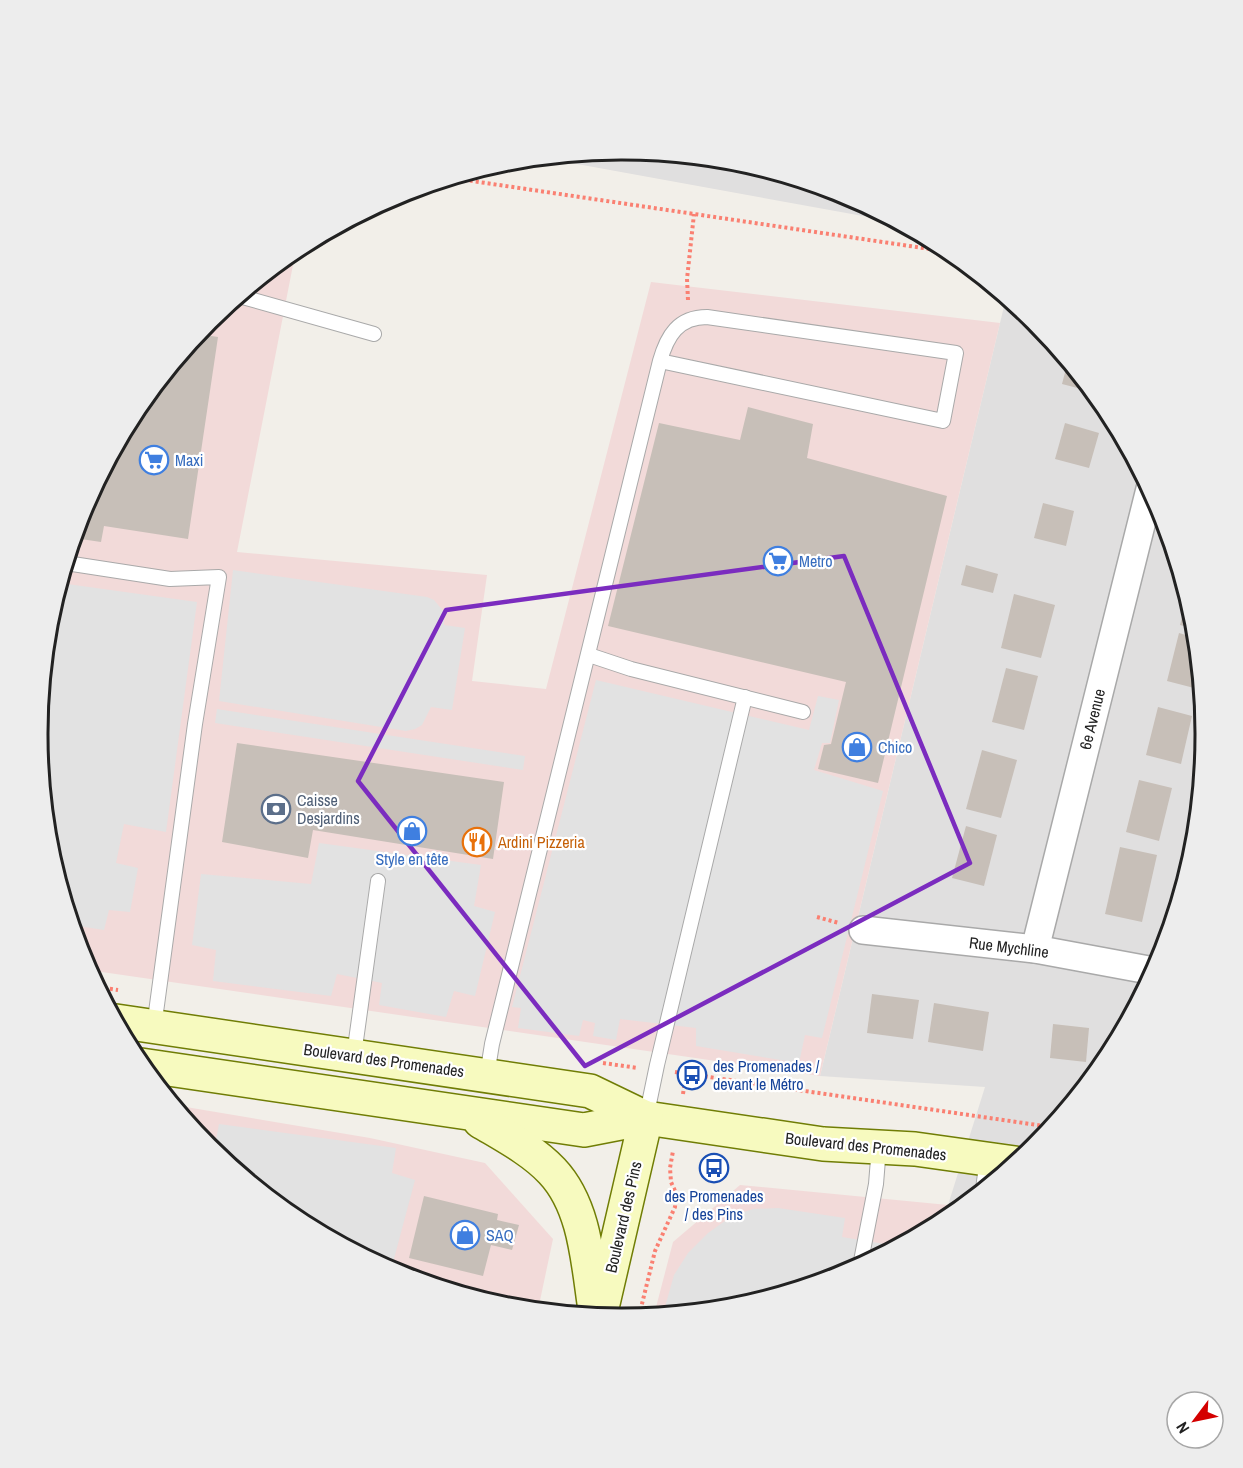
<svg xmlns="http://www.w3.org/2000/svg" width="1243" height="1468" font-family="'Archivo Narrow',sans-serif">
<rect width="100%" height="100%" fill="#f2efe9"/>
<g fill="#e0dfdf">
<path d="M622 150 736 161 845 195 896 222 544 158Z"/>
<path d="M1006 298 1035 321 1107 410 1161 511 1194 620 1205 734 1194 848 1161 958 1107 1059 1034 1147 943 1221 985 1087 820 1076Z"/>
</g>
<g fill="#f2dad9">
<path d="M280 262 293 265 237 552 487 575 472 681 546 689 651 282 1000 323 820 1076 88 970 82 957 49 848 38 734 49 620 82 510 136 409 209 321Z"/>
<path d="M174 1105 370 1138 485 1163 553 1239 538 1310 507 1307 398 1273 297 1219 208 1147Z"/>
<path d="M740 1185 948 1205 943 1221 845 1274 735 1307 654 1315 673 1242Z"/>
</g>
<g fill="#e2e2e2">
<path d="M233 570 427 597 434 600 444 612V625L465 628 452 710 431 707 422 725 415 729 406 731 219 701Z"/>
<path d="M60 583 197 602 166 832 124 824 116 863 138 868 130 912 109 910 104 930 72 925 49 848 38 734 49 620Z"/>
<path d="M596 680 809 730 818 696 839 700 830 743H822L814 770 883 791 822 1038 805 1035 799 1063 696 1046V1028L620 1019 616 1040 593 1036 595 1023 583 1020 579 1036 518 1028 521 1008 512 1007Z"/>
<path d="M217 709 525 756 523 770 215 723Z"/>
<path d="M319 843 481 865 474 906 495 912 475 996 454 991 446 1017 379 1005 382 983 337 974 331 996 213 981 216 950 192 945 201 874 311 884Z"/>
<path d="M219 1124 396 1148 392 1173 415 1180 391 1270 297 1219 212 1150H214Z"/>
<path d="M778 1208 845 1218 842 1237 897 1246 845 1274 765 1298 753 1294 750 1302 735 1307 663 1314 674 1275 688 1253 708 1233 732 1216 753 1209Z"/>
</g>
<g fill="#c7bfb8">
<path d="M198 334 218 337 188 539 104 526 101 542 74 538 82 510 136 409Z"/>
<path d="M1068 361 1093 392 1062 384Z"/>
<path d="M748 407 813 424 807 458 947 496 878 783 818 769 824 745 831 744 846 682 608 626 659 423 740 440Z"/>
<path d="M1065 423 1099 433 1089 468 1055 459Z"/>
<path d="M1043 503 1074 511 1066 546 1034 538Z"/>
<path d="M966 565 998 574 993 593 961 585Z"/>
<path d="M1014 594 1055 605 1041 658 1001 648Z"/>
<path d="M1187 597 1194 620 1195 629 1180 625Z"/>
<path d="M1179 633 1196 638 1200 682 1198 689 1167 681Z"/>
<path d="M1006 668 1038 676 1024 730 992 722Z"/>
<path d="M1158 707 1192 716 1181 764 1146 755Z"/>
<path d="M237 743 504 782 493 859 313 830 308 858 222 842Z"/>
<path d="M982 750 1017 760 1001 818 966 809Z"/>
<path d="M1139 780 1172 788 1159 841 1126 832Z"/>
<path d="M966 826 997 835 984 886 952 878Z"/>
<path d="M1120 847 1157 855 1142 922 1105 914Z"/>
<path d="M872 994 919 1000 913 1039 867 1033Z"/>
<path d="M934 1003 989 1012 983 1051 928 1042Z"/>
<path d="M1053 1024 1089 1028 1086 1062 1050 1058Z"/>
<path d="M424 1196 498 1214 497 1220 519 1225 512 1250 491 1245 483 1276 409 1258Z"/>
</g>
<g fill="none" stroke-linecap="round" stroke-linejoin="round">
<g stroke="#a9a9a9" stroke-width="16">
<g id="lane">
<path d="M239 296 374 334"/>
<path d="M66 563 170 579 219 577 195 724 154 1027"/>
<path d="M589 655 631 669 803 712"/>
<path d="M354 1055 378 881"/>
<path d="M487 1075 492 1044 509 975 660 361C667 336 678 317 707 317L956 353 943 421 660 361"/>
<path d="M646 1118 657 1065 745 697"/>
<path d="M983 1189 987 1159"/>
<path d="M860 1266 876 1184 879 1147"/>
</g>
</g>
<g stroke="#a9a9a9" stroke-width="30">
<g id="street">
<path d="M863 930 1035 949 1154 971"/>
<path d="M1035 949 1150 489"/>
</g>
</g>
<g stroke="#707d05" stroke-width="36">
<g id="secondary">
<path d="M116 1021 590 1091 646 1118 823 1144 915 1149 1015 1163"/>
<path d="M141 1065 584 1130 646 1118"/>
<path d="M480 1121C505 1136 532 1150 552 1171 587 1208 588 1268 596 1316"/>
<path d="M601 1312 646 1118"/>
</g>
</g>
<g stroke="#fa8072" stroke-width="4" stroke-dasharray="3 3" stroke-linecap="butt">
<path d="M452 178 950 252"/>
<path d="M688 300 687 279 694 214"/>
<path d="M817 917 839 923"/>
<path d="M98 987 118 990"/>
<path d="M603 1063 638 1068"/>
<path d="M675 1072 1051 1127"/>
<path d="M683 1094 686 1074"/>
<path d="M639 1316 655 1251 675 1207 676 1193 671 1182 670 1168 673 1151"/>
</g>
<use href="#lane" stroke="#fff" stroke-width="14"/>
<use href="#street" stroke="#fff" stroke-width="27"/>
<use href="#secondary" stroke="#f7fabf" stroke-width="33"/>
</g>
<path fill="none" stroke="#7b2cbf" stroke-width="4.5" stroke-linejoin="round" d="M844 556 970 863 585 1066 358 781 446 610Z"/>
<defs>
<g id="supermarket-ring" transform="scale(1.5)"><circle r="9.5" fill="#fff" stroke="#3f7fe0" stroke-width="1.5"/><path d="M-6-5.5h2.5l.6 2H6L4.5 2H-2.5L-4.4-4H-6ZM-1.5 3.2a1.3 1.3 0 1 0 .1 0ZM3 3.2a1.3 1.3 0 1 0 .1 0Z" fill="#3f7fe0"/></g>
<g id="shop-ring" transform="scale(1.5)"><circle r="9.5" fill="#fff" stroke="#3f7fe0" stroke-width="1.5"/><path d="M-5-2.5h2.3a2.7 3.5 0 0 1 5.4 0H5L5.5 6h-11ZM-1.5-2.5h3a1.5 2.3 0 0 0-3 0Z" fill="#3f7fe0"/></g>
<g id="bank-ring" transform="scale(1.5)"><circle r="9.5" fill="#fff" stroke="#5c6f8a" stroke-width="1.5"/><path d="M-6-4H6V4H-6ZM0-2.3a2.3 2.3 0 1 0 0 4.6a2.3 2.3 0 1 0 0-4.6Z" fill="#5c6f8a"/></g>
<g id="restaurant-ring" transform="scale(1.5)"><circle r="9.5" fill="#fff" stroke="#e8710a" stroke-width="1.5"/><path d="M-5-6h1v4h1v-4h1v4h1v-4h1v5L-1.5 .5V6h-2V.5L-5-1ZM5-6V6H3V1.5H1.5Q1.5-4 5-6Z" fill="#e8710a"/></g>
<g id="bus-ring" transform="scale(1.5)"><circle r="9.5" fill="#fff" stroke="#1a4fb4" stroke-width="1.5"/><path d="M-5-6H5V4H4V6H2V4H-2V6H-4V4H-5ZM-3.5-4V0h7V-4ZM-3.5 1.2v1.5H-2V1.2ZM2 1.2v1.5H3.5V1.2Z" fill="#1a4fb4"/></g>
</defs>
<g fill-rule="evenodd">
<use href="#supermarket-ring" x="154" y="460"/>
<use href="#supermarket-ring" x="778" y="561"/>
<use href="#shop-ring" x="857" y="747"/>
<use href="#bank-ring" x="276" y="809"/>
<use href="#shop-ring" x="412" y="831"/>
<use href="#restaurant-ring" x="477" y="842"/>
<use href="#bus-ring" x="692" y="1075"/>
<use href="#bus-ring" x="714" y="1168"/>
<use href="#shop-ring" x="465" y="1235"/>
</g>
<g text-anchor="middle" dominant-baseline="central" stroke-width="4.5" stroke-linejoin="round" paint-order="stroke">
<g font-size="16" fill="#366cbe" stroke="#fff" text-anchor="start">
<text x="175" y="460">Maxi</text>
<text x="799" y="561">Metro</text>
<text x="878" y="747">Chico</text>
<text x="412" y="859" text-anchor="middle">Style en tête</text>
<text x="486" y="1235">SAQ</text>
</g>
<g font-size="16" fill="#222" stroke="#fff">
<text transform="translate(1092 719) rotate(-76)">6e Avenue</text>
<text transform="translate(1009 947) rotate(7)">Rue Mychline</text>
<text transform="translate(384 1060) rotate(8)">Boulevard des Promenades</text>
<text transform="translate(866 1146) rotate(6)">Boulevard des Promenades</text>
<text transform="translate(623 1217) rotate(-77)">Boulevard des Pins</text>
</g>
<g font-size="16" fill="#4e5e75" stroke="#fff" text-anchor="start">
<text x="297" y="800">Caisse<tspan x="297" dy="18">Desjardins</tspan></text>
</g>
<g font-size="16" fill="#c56008" stroke="#fff" text-anchor="start">
<text x="498" y="842">Ardini Pizzeria</text>
</g>
<g font-size="16" fill="#164399" stroke="#fff" text-anchor="start">
<text x="713" y="1066">des Promenades /<tspan x="713" dy="18">devant le Métro</tspan></text>
<text x="714" y="1196" text-anchor="middle">des Promenades<tspan x="714" dy="18">/ des Pins</tspan></text>
</g>
</g>
<path d="M0 0H1243V1468H0ZM621 160H622A573 573 0 0 1 1195 733V735A573 573 0 0 1 622 1308H621A573 573 0 0 1 48 735V733A573 573 0 0 1 621 160Z" fill="#ededed" fill-rule="evenodd"/>
<path fill="none" stroke="#222" stroke-width="3" d="M621 160H622A573 573 0 0 1 1195 733V735A573 573 0 0 1 622 1308H621A573 573 0 0 1 48 735V733A573 573 0 0 1 621 160Z"/>
<g transform="translate(1195 1420) rotate(238)"><circle r="28" fill="#ffffff" stroke="#a7a7a7" stroke-width="1.5"/>
<path d="M0-4.5L10 22L0 15L-10 22Z" fill="#d40000"/>
<text y="-9" font-size="16" font-weight="bold" text-anchor="middle" fill="#222222">N</text>
</g>
</svg>
